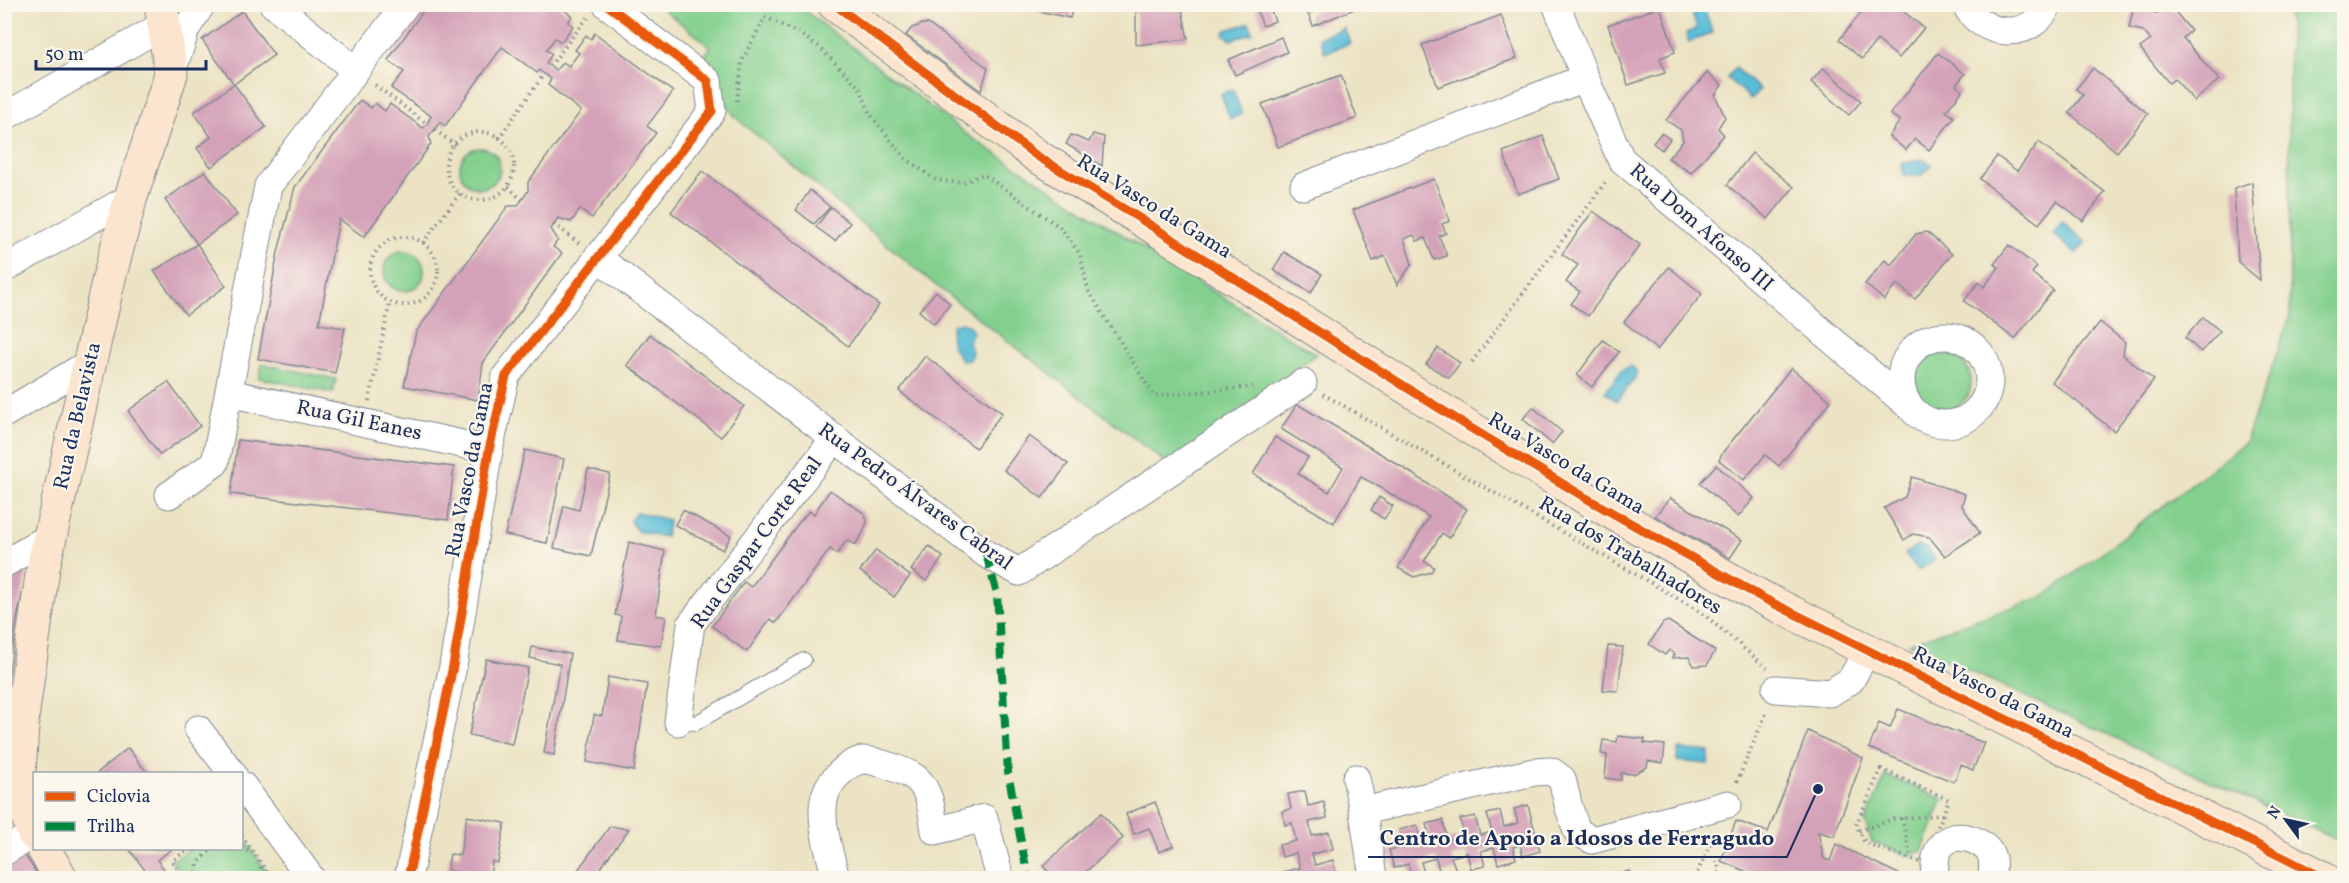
<svg xmlns="http://www.w3.org/2000/svg" width="2349" height="883" font-family="Vollkorn,serif">
<rect width="100%" height="100%" fill="#fbf7ec"/>
<filter id="ink" filterUnits="userSpaceOnUse"><feTurbulence type="fractalNoise" baseFrequency=".0167" numOctaves="2"/><feDisplacementMap in="SourceGraphic" scale="12" xChannelSelector="R" yChannelSelector="G"/><feConvolveMatrix kernelMatrix="1 2 1 2 8 2 1 2 1" color-interpolation-filters="sRGB"/></filter>
<filter id="wash" filterUnits="userSpaceOnUse"><feTurbulence type="fractalNoise" baseFrequency=".008" numOctaves="4" result="noise"/><feDisplacementMap in="SourceGraphic" scale="24" xChannelSelector="R" yChannelSelector="G"/><feGaussianBlur stdDeviation="1.35" result="paint"/><feColorMatrix in="noise" values="0 0 0 0 0 0 0 0 0 0 0 0 0 0 0 0 0 1.4 0 .05"/><feComposite in="paint" operator="in"/></filter>
<g filter="url(#wash)">
<rect width="100%" height="100%" fill="#ebe3c3"/>
<g fill="#83d08e" stroke="#4f8076" stroke-width="1.5">
<path d="M658 5H797L973 139 1157 257 1316 354 1169 465 934 284 735 117 700 61 711 47Z"/>
<path d="M1989 5H2028C2016 16 2002 14 1989 5Z"/>
<path d="M2289 5H2344V843L1909 643 2045 596 2245 443 2290 316Z"/>
<circle cx="480" cy="168" r="20"/>
<circle cx="404" cy="271" r="20"/>
<circle cx="1943" cy="382" r="28"/>
<path d="M262 364 336 379 333 393 259 378Z"/>
<path d="M1886 775 1943 799 1922 851 1910 856 1872 842 1865 822Z"/>
<path d="M242 836 271 878H184L172 861 190 849 242 848Z"/>
</g>
<g fill="#59bdd7" stroke="#3a769a" stroke-width="1.5">
<path d="M1703 6 1713 33 1689 42 1686 33 1697 29 1691 10Z"/>
<path d="M1249 23 1253 33 1231 40 1224 34 1226 30Z"/>
<path d="M1344 28 1350 43 1325 53 1319 38Z"/>
<path d="M1735 68 1760 90 1751 99 1727 78Z"/>
<path d="M1233 89 1242 114 1230 119 1221 94Z"/>
<path d="M1922 159 1932 165 1921 176 1904 175 1902 164Z"/>
<path d="M2062 222 2086 242 2076 254 2053 234Z"/>
<path d="M963 322 969 326 973 332 968 342 972 351 970 360 962 361C952 348 947 340 953 324Z"/>
<path d="M1631 366 1637 371 1635 378 1617 401 1605 392 1622 370Z"/>
<path d="M636 512 669 520 665 537 637 531 630 521Z"/>
<path d="M1918 545 1927 548 1935 560 1918 570 1905 554Z"/>
<path d="M1678 749 1709 752 1708 764 1677 761Z"/>
</g>
<g id="blocks">
<g fill="#d4a2b8">
<path d="M428 4H556L572 16 568 22 573 26 561 42 555 38 546 50 552 54 546 63 550 66 556 70 563 62 569 66 579 53 575 50 586 35 591 39 595 33 673 92 647 126 656 133 592 218 580 210 571 222 558 218 551 229 558 240 553 247 562 253 483 363 478 400 404 386 416 332 508 206H517L522 200 528 191V182L581 111 548 85 551 79 539 70 537 73 502 47 445 126 440 122 429 137 431 144 364 237 339 219 319 324 345 328 335 373 258 359 278 252 295 187 360 100 371 108 375 103 385 111 390 104 423 128 427 124 431 116 391 88 404 72 388 60Z"/>
<path d="M1039 4H1073L1070 18 1038 11Z"/>
<path d="M1136 4H1181L1188 39 1136 45Z"/>
<path d="M1266 4H1268L1275 21 1263 26 1256 9Z"/>
<path d="M1331 4H1364V5L1313 26 1308 14Z"/>
<path d="M1868 4H1894L1924 28 1899 58 1877 40 1862 59 1839 40Z"/>
<path d="M2166 4H2169L2191 31 2183 38 2219 80 2194 101 2175 79 2169 83 2140 48 2151 40 2143 31 2129 28 2133 9 2157 13Z"/>
<path d="M1660 7 1675 52 1660 58 1665 73 1628 85 1608 25Z"/>
<path d="M242 11 274 55 234 84 202 40Z"/>
<path d="M1501 15 1517 58 1438 87 1422 45Z"/>
<path d="M923 24H928L988 68 981 91 906 35 912 28Z"/>
<path d="M1281 37 1287 52 1235 75 1228 60Z"/>
<path d="M1938 53 1965 74 1956 85 1962 91 1946 111 1954 117 1929 150 1915 139 1906 150 1889 136 1900 121 1890 114Z"/>
<path d="M1823 68 1861 101 1849 115 1811 82Z"/>
<path d="M2093 68 2148 114 2117 152 2069 113 2083 95 2076 89Z"/>
<path d="M1707 73 1722 85 1715 95 1725 117 1718 128 1724 135 1691 173 1668 158 1683 141 1681 130 1666 120Z"/>
<path d="M1341 75 1357 118 1278 147 1262 104Z"/>
<path d="M234 84 266 127 211 167 197 148 211 137 194 112Z"/>
<path d="M1661 133 1670 139 1662 150 1653 143Z"/>
<path d="M1093 134 1104 137 1102 166 1066 144 1071 135 1089 142Z"/>
<path d="M1543 136 1559 179 1518 194 1503 152Z"/>
<path d="M2039 142 2105 192 2083 221 2057 201 2039 224 1980 179 1997 156 2017 171Z"/>
<path d="M1752 153 1794 187 1768 219 1727 185Z"/>
<path d="M205 171 237 215 197 244 165 200Z"/>
<path d="M702 171 879 305 848 346 671 212Z"/>
<path d="M1434 179 1450 221 1442 224 1446 233 1439 236 1447 256 1434 260 1425 238 1417 241 1414 235 1404 239 1412 264 1397 285 1385 256 1373 261 1353 210Z"/>
<path d="M2252 182 2260 280 2238 262 2234 188Z"/>
<path d="M810 190 830 207 814 224 796 210Z"/>
<path d="M831 207 850 223 835 241 816 227Z"/>
<path d="M1593 211 1640 245 1588 316 1571 304 1580 292 1566 282 1578 265 1562 254Z"/>
<path d="M1927 232 1952 254 1915 299 1897 284 1884 300 1865 284 1885 260 1891 265 1916 234Z"/>
<path d="M197 244 226 286 186 315 154 271Z"/>
<path d="M2009 245 2037 267 2032 273 2053 290 2015 339 1964 301 1979 282 1984 287 1999 267 1994 264Z"/>
<path d="M1284 252 1322 274 1311 293 1273 270Z"/>
<path d="M1669 267 1702 294 1657 350 1624 322Z"/>
<path d="M936 291 950 304 934 324 919 311Z"/>
<path d="M2203 317 2220 331 2201 352 2185 338Z"/>
<path d="M2100 322 2125 342 2123 355 2154 380 2114 431 2052 382Z"/>
<path d="M650 334 744 406 721 437 627 365Z"/>
<path d="M1603 340 1619 352 1592 387 1577 375Z"/>
<path d="M1438 348 1460 363 1449 378 1426 364Z"/>
<path d="M925 356 1002 413 976 448 899 391Z"/>
<path d="M1791 368 1831 401 1779 466 1765 455 1744 480 1719 460 1723 452Z"/>
<path d="M168 382 200 426 160 455 128 411Z"/>
<path d="M1297 404 1391 460 1467 509 1449 538 1442 533 1424 561 1434 567 1431 572 1414 577 1398 568 1429 517 1376 485 1361 477 1334 523 1253 474 1275 437 1308 457 1298 474 1329 492 1343 467 1281 429Z"/>
<path d="M1533 407 1562 432 1552 444 1523 419Z"/>
<path d="M1029 436 1068 464 1042 498 1004 470Z"/>
<path d="M238 440 454 467 448 520 231 494Z"/>
<path d="M525 450 564 459 547 543 505 535Z"/>
<path d="M1716 465 1754 498 1738 517 1700 483Z"/>
<path d="M588 469 610 474 591 556 554 548 564 506 579 510Z"/>
<path d="M1912 477 1965 494 1962 506 1980 533 1945 556 1929 537 1913 534 1904 540 1884 508 1905 497Z"/>
<path d="M830 490 865 514 867 522 863 533 855 545 847 540 837 554 830 549 776 623 770 619 747 652 712 626 744 582 751 587 797 525 809 511 814 514Z"/>
<path d="M1379 497 1393 506 1384 519 1371 510Z"/>
<path d="M1670 498 1742 540 1730 558 1655 516Z"/>
<path d="M683 510 731 536 723 550 675 525Z"/>
<path d="M629 542 665 551 656 615 666 617 661 646 618 640 621 616 615 615Z"/>
<path d="M929 546 943 557 926 581 911 570Z"/>
<path d="M876 550 910 576 894 597 860 571Z"/>
<path d="M29 562 17 619 6 693H4V569Z"/>
<path d="M1668 621 1715 651 1707 665 1694 666 1689 657 1672 658 1675 654 1669 650 1665 655 1649 644 1663 623Z"/>
<path d="M1608 646 1623 647 1618 691 1603 690Z"/>
<path d="M532 647 570 654 554 755 544 753 560 664 530 658Z"/>
<path d="M486 659 528 668 512 744 469 735Z"/>
<path d="M608 677 647 684 634 771 587 762 594 715 602 716Z"/>
<path d="M1898 709 1984 743 1973 770 1961 765 1954 782 1869 748 1879 723 1890 728Z"/>
<path d="M1808 731 1863 758 1834 836 1818 832 1824 859 1830 861 1836 844 1907 878H1762L1721 861 1736 821 1768 832Z"/>
<path d="M1618 736 1645 739 1644 743 1665 745 1663 763 1648 761 1647 767 1634 774 1621 773V780L1605 778 1607 755 1601 754 1603 740 1617 742Z"/>
<path d="M128 748 148 774H96Z"/>
<path d="M1305 791 1308 806 1324 802 1327 818 1309 822 1312 836 1329 832 1333 849 1312 854 1315 865 1333 860 1336 874 1320 878H1285L1283 872 1300 868 1296 853 1282 857 1279 845 1296 841 1292 823 1285 825 1282 811 1291 809 1288 794Z"/>
<path d="M1155 802 1173 846 1159 852 1149 828 1134 834 1126 814Z"/>
<path d="M1528 805 1540 851 1523 856 1520 845 1513 847 1516 859 1498 864 1494 848 1481 851 1485 866 1471 869 1467 853 1451 857 1456 870 1440 874 1436 858 1421 862 1425 877 1419 878H1412L1408 864 1394 868 1389 850 1404 847 1399 830 1417 825 1422 845 1431 842 1426 824 1443 820 1447 840 1464 836 1460 819 1475 816 1480 835 1492 832 1487 814 1500 811 1504 827 1518 823 1514 809Z"/>
<path d="M1101 813 1123 838 1079 878H1054L1043 866Z"/>
<path d="M467 816 505 823 498 863 492 861 490 878H455L456 872 447 870 450 854 460 855Z"/>
<path d="M610 826 629 829 593 878H572Z"/>
<path d="M129 849H172L157 860 171 878H134L145 870Z"/>
<path d="M24 854 40 878H4V866Z"/>
<path d="M1629 871 1632 878H1607Z"/>
</g>
</g>
</g>
<g filter="url(#ink)">
<use href="#blocks" fill-opacity="0" stroke="#838990" stroke-width="1.5"/>
<g fill="none" stroke-linecap="round" stroke-linejoin="round">
<g stroke="#838990" stroke-width="16">
<path id="lane" d="M678 722 696 723 804 660"/>
</g>
<g stroke="#838990" stroke-width="29">
<g id="street">
<path d="M273 4 355 70"/>
<path d="M1556 4 1585 78 1621 159 1910 407"/>
<path d="M1965 4C1983 39 2032 41 2049 4"/>
<path d="M172 72 186 29 202 4"/>
<path d="M4 117 163 25"/>
<path d="M1304 186 1585 78"/>
<path d="M597 257 986 554 1019 572 1303 383"/>
<path d="M4 269 131 197"/>
<circle cx="1945" cy="380" r="44"/>
<path d="M229 393 489 450"/>
<path d="M4 414 91 362"/>
<path d="M169 495 215 463 268 186 406 4"/>
<path d="M4 564 51 536"/>
<path d="M1776 689 1830 693 1851 680 1867 651"/>
<path d="M678 722 691 624 835 438"/>
<path d="M198 729 233 774"/>
<path d="M1356 778 1363 811 1534 772 1551 771 1562 779 1569 808 1577 831 1592 840 1728 804"/>
<path d="M242 785 311 878"/>
<path d="M1363 811 1373 878"/>
<path d="M4 852 34 833"/>
<path d="M408 878 453 666 489 450 506 376 712 111 708 81 606 4"/>
<path d="M836 878C830 854 817 817 826 793 830 780 849 762 862 760 872 759 911 772 918 780 931 793 932 814 935 831L984 818 1000 878"/>
<path d="M1934 878C1935 870 1934 859 1938 851 1948 828 1982 837 1991 855 1994 862 1992 871 1992 878"/>
</g>
</g>
<g stroke="#838990" stroke-width="35">
<g id="secondary">
<path d="M834 4 1037 156 1139 218 1469 427 1586 498 1763 598 2324 878"/>
<path d="M34 834 24 805 19 774 23 711 43 568 109 278 131 197 171 74 161 4"/>
<path d="M43 848 61 878"/>
</g>
</g>
<g stroke="#838990" stroke-width="4" stroke-dasharray="1.5 4.5" stroke-linecap="butt">
<path d="M550 66 588 17"/>
<path d="M375 85 427 124"/>
<path d="M737 101 742 61 765 17 798 33 818 46 860 88 870 114 905 158 936 180 963 183 983 174 1061 228 1080 254 1088 290 1154 396 1253 387"/>
<path d="M435 130 455 145"/>
<circle cx="480" cy="166" r="34"/>
<path d="M499 138 544 74"/>
<path d="M508 187 522 200"/>
<path d="M554 224 580 244"/>
<circle cx="404" cy="271" r="34"/>
<path d="M423 243 460 193"/>
<path d="M1893 360C1908 348 1912 332 1934 326 1943 324 1954 326 1962 329 2032 353 2001 457 1923 427"/>
<path d="M1472 362 1608 179"/>
<path d="M1323 394 1701 612 1767 668"/>
<path d="M369 401 390 302"/>
<path d="M1881 769 1949 800 1929 848 1920 862 1865 843 1856 825Z"/>
<path d="M1737 782 1767 711"/>
<path d="M1902 818 1910 854"/>
<path d="M1859 831 1893 819 1942 815"/>
<path d="M242 836 271 878"/>
<path d="M242 847 250 852"/>
<path d="M261 867 263 878"/>
<path d="M184 878 172 861 190 848"/>
<path d="M195 878 198 863 213 848"/>
<path d="M1695 878 1715 832"/>
<path d="M1716 878 1720 870 1716 861"/>
</g>
<use href="#lane" stroke="#fff" stroke-width="14"/>
<use href="#street" stroke="#fff" stroke-width="27"/>
<use href="#secondary" stroke="#fbe5cf" stroke-width="33"/>
<path stroke="#00873e" stroke-width="8" stroke-dasharray="15 8" stroke-linecap="butt" d="M986 554 997 594 1008 772 1028 878"/>
<g stroke="#fbf7ec" stroke-width="13">
<g id="cycleway">
<path d="M834 4 1037 156 1139 218 1469 427 1586 498 1763 598 2324 878"/>
<path d="M408 878 453 666 489 450 506 376 712 111 708 81 606 4"/>
</g>
</g>
<use href="#cycleway" stroke="#e8590c" stroke-width="9"/>
</g>
</g>
<g text-anchor="middle" dominant-baseline="central" stroke-width="4.5" stroke-linejoin="round" paint-order="stroke">
<g font-size="21" fill="#1b2f5e" stroke="#fbf7ec">
<text transform="translate(1154 207) rotate(32)">Rua Vasco da Gama</text>
<text transform="translate(1701 228) rotate(41)">Rua Dom Afonso III</text>
<text transform="translate(78 416) rotate(-77)">Rua da Belavista</text>
<text transform="translate(359 421) rotate(12)">Rua Gil Eanes</text>
<text transform="translate(1566 464) rotate(31)">Rua Vasco da Gama</text>
<text transform="translate(470 470) rotate(-79)">Rua Vasco da Gama</text>
<text transform="translate(915 497) rotate(36)">Rua Pedro Álvares Cabral</text>
<text transform="translate(757 543) rotate(-54)">Rua Gaspar Corte Real</text>
<text transform="translate(1630 556) rotate(31)">Rua dos Trabalhadores</text>
<text transform="translate(1993 693) rotate(27)">Rua Vasco da Gama</text>
</g>
</g>
<path fill="none" stroke="#1b2f5e" stroke-width="2" d="M1818 789L1787 857H1368"/>
<circle fill="#1b2f5e" stroke="#fbf7ec" stroke-width="2" cx="1818" cy="789" r="6"/>
<g font-size="22" text-anchor="middle" font-weight="bold" fill="#1b2f5e" stroke="#fbf7ec" stroke-width="4.5" stroke-linejoin="round" paint-order="stroke">
<text x="1577" y="845">Centro de Apoio a Idosos de Ferragudo</text>
</g>
<rect width="2349" height="883" fill="none" stroke="#fbf7ec" stroke-width="24"/>
<rect x="33" y="772" width="210" height="78" fill="#fbf7ec" stroke="#a1a7b3" stroke-width="1.5"/>
<rect x="45" y="792" width="30" height="9" fill="#e8590c" stroke="#a1a7b3" stroke-width="1.5"/>
<text x="87" y="802" font-size="18" fill="#1b2f5e">Ciclovia</text>
<rect x="45" y="822" width="30" height="9" fill="#00873e" stroke="#a1a7b3" stroke-width="1.5"/>
<text x="87" y="832" font-size="18" fill="#1b2f5e">Trilha</text>
<g transform="translate(2286 820) rotate(303)" stroke="#fbf7ec" stroke-width="4.5" paint-order="stroke">
<path d="M0-4.5L10 22L0 15L-10 22Z" fill="#1b2f5e"/>
<text y="-9" font-size="16" font-weight="bold" text-anchor="middle" fill="#1b2f5e">N</text>
</g>
<path d="M36 60v9h170v-9" fill="none" stroke="#1b2f5e" stroke-width="3"/>
<text x="45" y="60" font-size="18" fill="#1b2f5e" stroke="#fbf7ec" stroke-width="4.5" paint-order="stroke">50 m</text>
</svg>
